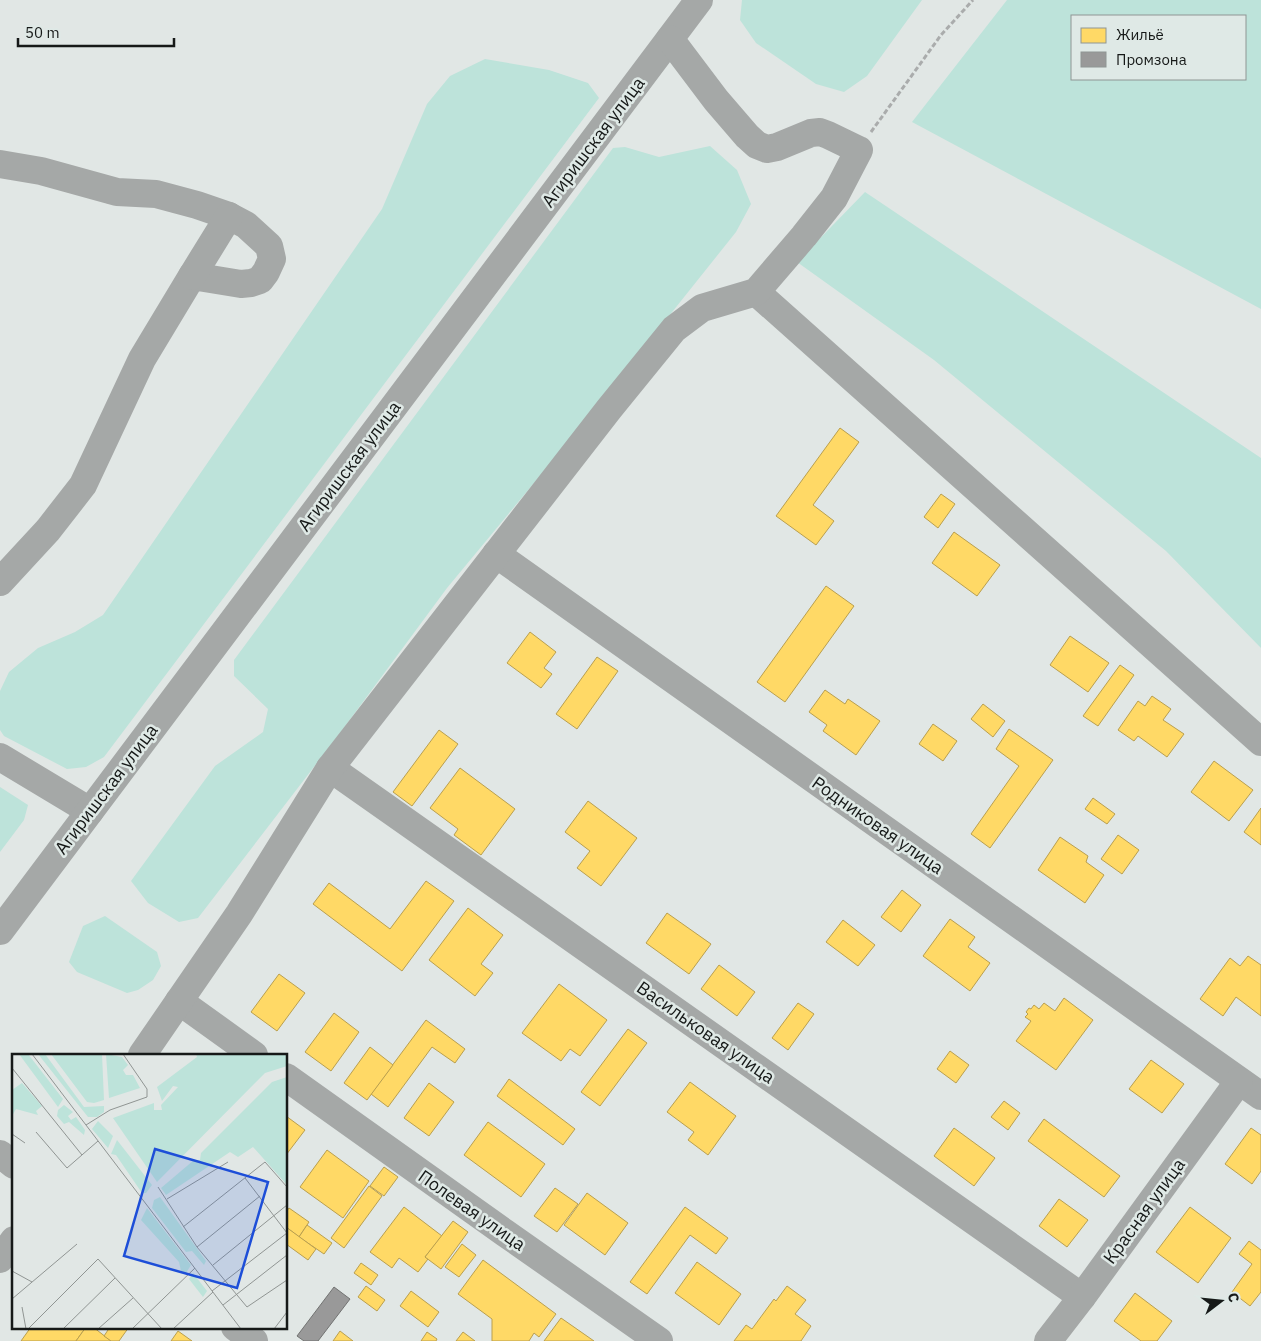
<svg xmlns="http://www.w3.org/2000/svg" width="1261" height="1341" font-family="'IBM Plex Sans',sans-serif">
<rect width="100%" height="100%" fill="#e1e7e5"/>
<g fill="#bde3da" fill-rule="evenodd">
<path d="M742 0H922L867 76 844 92 816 84 756 43 740 20Z"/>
<path d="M1007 0H1261V309L912 122ZM1072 16H1245V79H1072Z"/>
<path d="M485 59 549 70 588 83 599 98 104 757 86 767 67 769 4 736 0 730V691L9 672 38 648 75 632 103 615 382 209 427 104 450 76Z"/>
<path d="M710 146 737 170 751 204 736 232 582 425 447 588 340 733 198 918 179 922 148 903 131 881 215 766 263 732 268 709 234 676V660L613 148 625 147 659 157Z"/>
<path d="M865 192 1261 458V648L1166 551 934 360 797 262Z"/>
<path d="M0 787 28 805 24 820 0 852Z"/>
<path d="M105 916 157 952 161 966 153 980 138 990 127 993 77 972 69 962 83 926Z"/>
</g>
<g fill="#ffd966" stroke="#b99f4f">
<path d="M840 428 859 442 813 505 834 521 816 545 776 516Z"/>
<path d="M941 494 955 504 938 528 924 517Z"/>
<path d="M954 532 1000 565 977 596 932 563Z"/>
<path d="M826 586 854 606 785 702 757 682Z"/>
<path d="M530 632 556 652 544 668 552 674 541 688 507 663Z"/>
<path d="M1070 636 1109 663 1088 692 1050 665Z"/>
<path d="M597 657 618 671 577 729 556 714Z"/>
<path d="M1120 665 1134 675 1098 726 1083 716Z"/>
<path d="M825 690 845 704 848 699 880 721 856 755 823 731 827 725 809 712Z"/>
<path d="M1152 696 1171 709 1163 720 1184 734 1167 757 1138 736 1134 741 1118 730 1138 701 1145 706Z"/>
<path d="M983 704 1005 721 993 737 971 719Z"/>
<path d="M933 724 957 741 943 761 919 744Z"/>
<path d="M1009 729 1053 760 990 848 971 834 1019 766 996 749Z"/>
<path d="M439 730 458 744 412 806 393 792Z"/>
<path d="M1214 761 1253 790 1229 821 1191 792Z"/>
<path d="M460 768 515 809 481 855 454 835 458 829 430 808Z"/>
<path d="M1093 798 1115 814 1107 824 1085 809Z"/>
<path d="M588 801 637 838 601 886 577 868 590 851 565 832Z"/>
<path d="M1261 808V845L1244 832Z"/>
<path d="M1118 835 1139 850 1122 874 1101 859Z"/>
<path d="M1060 837 1088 856 1086 862 1104 875 1085 903 1038 870Z"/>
<path d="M426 881 454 901 402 971 313 904 329 883 390 929Z"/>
<path d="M902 890 921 905 901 932 881 917Z"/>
<path d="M468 908 503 935 481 964 493 973 475 996 429 960Z"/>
<path d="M667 913 711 944 689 974 646 943Z"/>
<path d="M950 919 975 937 968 947 990 963 970 991 923 956Z"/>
<path d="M843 920 875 945 858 966 826 942Z"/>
<path d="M1248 956 1261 965V1016L1236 997 1223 1016 1200 999 1230 958 1240 966Z"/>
<path d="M719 965 755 992 737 1016 701 989Z"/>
<path d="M279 974 305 993 277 1031 251 1012Z"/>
<path d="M559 984 607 1020 580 1056 570 1049 561 1061 522 1033Z"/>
<path d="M1064 998 1093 1020 1056 1070 1016 1041 1031 1021 1025 1017 1028 1014 1026 1012 1029 1008 1031 1009 1034 1005 1039 1009 1044 1003 1055 1011Z"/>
<path d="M798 1003 814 1014 788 1050 772 1038Z"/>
<path d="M334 1013 359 1032 331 1071 305 1052Z"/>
<path d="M426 1020 465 1049 455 1063 432 1047 388 1107 371 1094Z"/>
<path d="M628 1029 647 1043 600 1106 581 1092Z"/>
<path d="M370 1047 393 1065 367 1100 344 1083Z"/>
<path d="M950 1051 969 1065 956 1083 937 1069Z"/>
<path d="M1151 1060 1184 1084 1162 1113 1129 1089Z"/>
<path d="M509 1079 575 1129 563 1145 497 1096Z"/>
<path d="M690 1082 736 1116 708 1155 688 1140 694 1132 667 1112Z"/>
<path d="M429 1083 454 1102 429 1136 404 1118Z"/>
<path d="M1004 1101 1020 1113 1008 1130 991 1117Z"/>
<path d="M286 1116 305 1130 286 1155Z"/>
<path d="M1044 1119 1120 1176 1104 1197 1028 1141Z"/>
<path d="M488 1122 545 1164 521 1197 464 1155Z"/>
<path d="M954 1128 995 1158 974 1186 934 1156Z"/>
<path d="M1251 1128 1261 1135V1171L1252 1184 1225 1164Z"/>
<path d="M327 1150 369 1181 343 1218 300 1187Z"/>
<path d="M384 1167 398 1177 384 1196 370 1186Z"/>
<path d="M369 1186 382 1196 344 1248 331 1238Z"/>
<path d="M555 1188 578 1204 557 1232 534 1216Z"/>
<path d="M587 1193 628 1223 605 1255 564 1225Z"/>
<path d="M1059 1199 1088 1220 1067 1247 1039 1226Z"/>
<path d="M404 1207 442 1236 425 1257 428 1259 418 1272 399 1258 392 1268 370 1252Z"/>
<path d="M685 1207 728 1238 716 1254 690 1235 647 1294 630 1282Z"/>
<path d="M1190 1207 1231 1238 1198 1283 1156 1252Z"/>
<path d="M289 1208 309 1222 299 1237 286 1227V1212Z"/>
<path d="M453 1221 468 1232 441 1269 425 1257Z"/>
<path d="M307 1225 332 1243 324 1254 299 1237Z"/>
<path d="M286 1227 316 1249 308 1260 286 1244Z"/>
<path d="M1249 1241 1261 1250V1292L1250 1306 1232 1292 1252 1264 1239 1254Z"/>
<path d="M462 1244 476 1255 459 1277 445 1267Z"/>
<path d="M483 1260 556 1314 539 1337 534 1333 529 1341H492V1319L458 1294Z"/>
<path d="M697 1262 741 1294 719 1325 675 1293Z"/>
<path d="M361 1263 378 1275 371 1285 354 1273Z"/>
<path d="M366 1286 385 1300 377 1311 358 1297Z"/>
<path d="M787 1286 806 1300 795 1314 811 1326 801 1341H734L746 1325 752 1329 774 1299 776 1301Z"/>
<path d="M411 1291 439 1312 428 1327 400 1306Z"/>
<path d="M1135 1293 1172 1321 1157 1341H1141L1114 1321Z"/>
<path d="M561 1318 594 1341H544Z"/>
<path d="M31 1327H86L76 1341H21Z"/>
<path d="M86 1327H93L111 1341H76Z"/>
<path d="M110 1327H129L119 1341H111L104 1336Z"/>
<path d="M178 1331 192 1341H171Z"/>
<path d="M340 1331 353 1341H333Z"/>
<path d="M427 1332 437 1339 436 1341H421Z"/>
<path d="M463 1332 475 1341H456Z"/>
</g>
<path fill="#999" stroke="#727372" d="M334 1287 350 1299 318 1341H304L297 1336Z"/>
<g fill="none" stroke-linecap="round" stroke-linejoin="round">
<path stroke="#aaacac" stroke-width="3" stroke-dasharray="5 2.5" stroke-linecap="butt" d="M871 132 941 35 973 0"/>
<g stroke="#a5a8a7" stroke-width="28">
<path d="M0 164 41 171 117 192 156 194 197 205 229 216 246 225 269 246 272 259 266 272 260 280 251 283 241 284 192 276 142 359 83 485 48 530 0 582"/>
<path d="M192 276 229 216"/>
<path d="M756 292 1261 742"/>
<path d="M496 554 1261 1096"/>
<path d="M0 757 90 811"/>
<path d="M330 768 1082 1297"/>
<path d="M0 931 699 0"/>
<path d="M179 1001 254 1055"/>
<path d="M142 1055 239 914 330 768 609 409 674 329 702 308 756 292 804 236 834 198 859 150 828 135 820 132 811 133 777 147 767 149 757 145 747 136 716 100 670 39"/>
<path d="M286 1077 505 1233 659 1341"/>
<path d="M0 1154 14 1165"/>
<path d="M0 1259 14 1240"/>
<path d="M235 1327 254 1341"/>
<path d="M1048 1341 1082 1297 1239 1081"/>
</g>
</g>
<g text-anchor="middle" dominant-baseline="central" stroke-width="5" stroke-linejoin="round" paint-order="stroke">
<g font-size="18" fill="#161918" stroke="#dfe9e6">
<text transform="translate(593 142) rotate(-53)">Агиришская улица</text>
<text transform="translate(349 466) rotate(-53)">Агиришская улица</text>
<text transform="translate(106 789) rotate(-53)">Агиришская улица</text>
<text transform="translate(878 825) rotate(35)">Родниковая улица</text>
<text transform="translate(706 1032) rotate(35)">Васильковая улица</text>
<text transform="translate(472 1210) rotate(35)">Полевая улица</text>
<text transform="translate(1144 1211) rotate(-54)">Красная улица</text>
</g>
</g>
<g transform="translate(12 1054)">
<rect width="275" height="275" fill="#e1e7e5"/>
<path d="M7 0H16L51 45 46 53ZM26 0H33L72 53 92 52V58L85 63H76ZM39 0H90L92 46 82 49 75 48ZM94 0 110 3 116 11 111 16 114 21H121L128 34 97 44ZM184 0H275V12L253 19 145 128 101 64 142 49V56H150L149 51 166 33 161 32 150 47 145 33 185 3ZM275 23V131L241 93 226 103 218 98 154 141 149 134 182 106H188L189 99 260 28ZM10 29 30 52 24 57 26 61 4 55 0 62V36ZM52 51 61 58 56 62 59 66 64 63 73 76 72 81 57 68 52 70 45 62 46 56ZM86 67 101 82 96 94 80 75ZM105 86 140 131 134 139H130L104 101 99 100ZM148 143 194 207 192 211 180 197 174 198 140 154 142 146ZM135 154 179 211 174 219 169 217 167 208 129 166ZM181 219 195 237 191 243 177 225Z" fill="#bde3da"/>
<path fill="none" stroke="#909593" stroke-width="1" d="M20 0 229 275M0 14 70 101M74 71 98 56 135 43V35L111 0M24 78 55 114 86 87M0 80 13 89M233 124 275 179M146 133 185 193 235 253 275 226M155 145 216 108M171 173 253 108 275 133M185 193 248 142M201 211 275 151M0 217 20 228M200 237 275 179M0 245 65 190M211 251 275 201M10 253 14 275M16 275 86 205 150 275M51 275 103 224M86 275 121 244M120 275 183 214M161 275 201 238M262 275 275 258"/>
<path fill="#1d4ed8" fill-opacity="0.15" stroke="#1d4ed8" stroke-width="2.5" d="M143 95 256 128 225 234 112 202Z"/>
<rect width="275" height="275" fill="none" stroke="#161918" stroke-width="2.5"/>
</g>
<rect x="1071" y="15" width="175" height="65" fill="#dfe9e6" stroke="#8f9694"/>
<rect x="1081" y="28" width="25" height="15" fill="#ffd966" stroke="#8f9694"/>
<text x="1116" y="40" font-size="15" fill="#161918">Жильё</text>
<rect x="1081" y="52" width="25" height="15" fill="#999999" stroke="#8f9694"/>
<text x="1116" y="65" font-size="15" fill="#161918">Промзона</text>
<g transform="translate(1221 1301) rotate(74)" stroke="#dfe9e6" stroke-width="4" paint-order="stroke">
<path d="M0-4L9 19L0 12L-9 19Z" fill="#161918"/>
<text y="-8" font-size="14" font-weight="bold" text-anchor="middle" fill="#161918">С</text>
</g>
<path d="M18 38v8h156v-8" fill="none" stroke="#161918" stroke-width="2.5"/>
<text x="25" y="38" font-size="15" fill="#161918" stroke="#dfe9e6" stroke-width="4" paint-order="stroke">50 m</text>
</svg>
